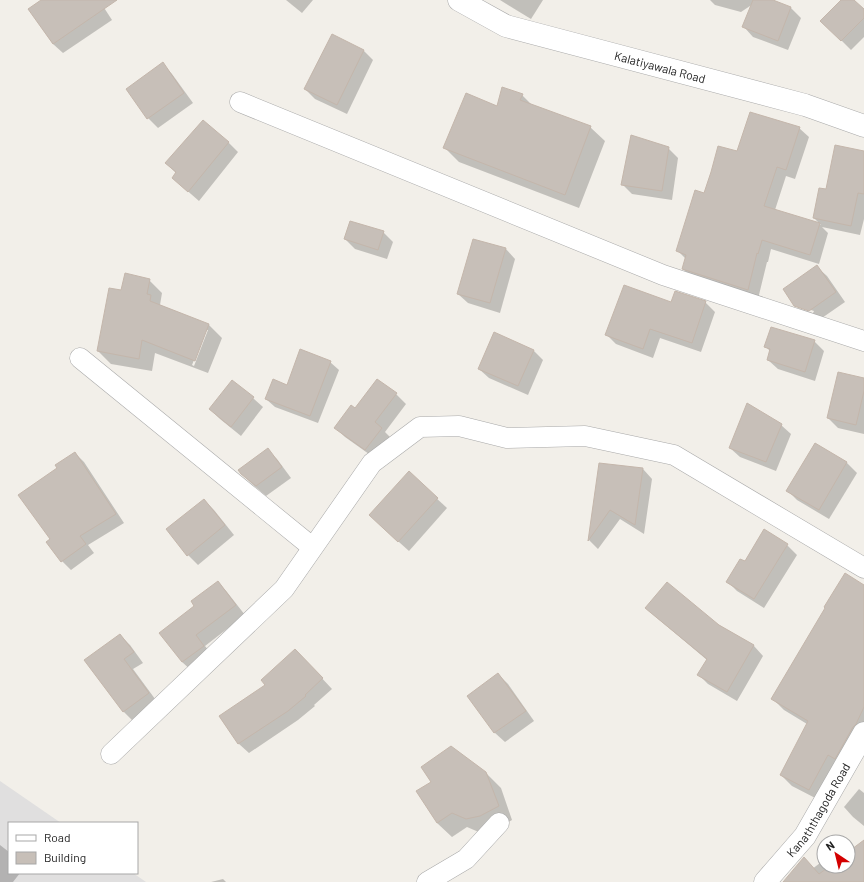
<svg xmlns="http://www.w3.org/2000/svg" width="864" height="882" font-family="Barlow,sans-serif">
<rect width="100%" height="100%" fill="#f2efe9"/>
<path fill="#e0dfdf" d="M0 781 61 823H9V873H133L146 882H0Z"/>
<g fill="#0003" fill-rule="evenodd">
<path d="M43 0H99L112 20 63 53 53 44 29 9Z"/>
<path d="M286 0H313L302 13Z"/>
<path d="M500 0H543L531 19Z"/>
<path d="M710 0H770L791 8 801 18 788 50 753 37 744 27 753 4 741 12 715 5Z"/>
<path d="M842 0H853L864 11V37L851 50 822 21Z"/>
<path d="M332 35 364 51 373 60 347 114 315 99 305 89Z"/>
<path d="M162 64 172 74 193 103 158 128 148 118Z"/>
<path d="M522 95 532 105 590 127 605 141 579 208 459 162 445 148 498 107Z"/>
<path d="M799 128 809 137 795 179 786 176 775 210 821 225 814 218 827 190 864 152V219L860 235 822 227 828 233 819 264 771 249 768 262H767L758 299 692 278 683 269 686 259 677 250 704 194 738 153Z"/>
<path d="M228 142 238 152 199 201 183 187 176 173 166 163Z"/>
<path d="M668 148 678 158 672 200 632 194 622 184Z"/>
<path d="M383 232 393 242 387 259 355 249 345 239Z"/>
<path d="M506 249 515 259 500 313 468 303 458 294Z"/>
<path d="M817 267 827 276 845 302 819 320 805 316 798 308 813 313 814 311 795 305Z"/>
<path d="M149 280 162 293 160 305 209 325 222 338 208 373 155 353 152 371 111 364 98 351 122 291ZM206 330H208L194 366 192 365Z"/>
<path d="M705 302 715 312 701 352 660 338 653 358 616 344 606 334 672 304Z"/>
<path d="M814 341 824 351 815 381 778 369 768 360 771 352 766 347Z"/>
<path d="M534 351 543 360 528 395 489 378 479 369Z"/>
<path d="M330 362 339 370 318 423 275 407 266 399Z"/>
<path d="M864 379V434L838 428 828 418Z"/>
<path d="M396 394 406 404 385 432 391 438 376 459 345 437 336 428 355 409Z"/>
<path d="M253 398 263 407 241 436 220 419 210 409Z"/>
<path d="M781 425 791 434 776 471 740 457 730 448Z"/>
<path d="M815 445 847 463 857 473 829 519 797 500 788 491Z"/>
<path d="M267 450 277 459 291 478 266 496 252 484 241 473Z"/>
<path d="M75 453 84 462 124 523 88 545 94 553 71 570 62 561 48 542 51 540 58 469Z"/>
<path d="M600 464 643 469 652 479 644 534 620 519 598 549 589 540Z"/>
<path d="M409 473 447 508 409 551 380 525Z"/>
<path d="M204 500 214 510 234 535 198 565 188 555Z"/>
<path d="M764 530 787 545 797 555 764 608 737 591 727 581 745 562Z"/>
<path d="M218 582 227 592 245 615 205 646 213 656 192 671 182 662 196 606Z"/>
<path d="M864 586V738L821 801 792 786 781 775 807 724 784 710 773 699Z"/>
<path d="M646 608 719 625 754 646 763 656 737 701 708 684 699 675 707 660 656 617Z"/>
<path d="M120 635 130 645 143 663 133 669 158 703 133 721 123 711Z"/>
<path d="M305 660 332 689 314 705 315 706 298 720 249 753 239 744 220 717Z"/>
<path d="M498 674 508 684 534 721 505 742 495 733 468 696Z"/>
<path d="M486 773 501 788 512 820 495 830 481 833 467 827 452 837 437 823Z"/>
<path d="M859 789 864 793V826L853 817 844 807Z"/>
<path d="M848 842 864 860V882H795L824 860V866H848Z"/>
<path d="M0 845 9 852V873H20L13 882H0Z"/>
<path d="M223 879 226 882H211Z"/>
</g>
<g fill="#c7bfb8" stroke="#c4b6ab">
<path d="M41 0H117L53 44 28 9Z"/>
<path d="M753 0H773L791 7 778 41 742 27Z"/>
<path d="M841 0H854L864 9V18L841 41 820 21Z"/>
<path d="M332 34 364 50 337 105 304 89Z"/>
<path d="M163 62 184 93 147 119 126 89Z"/>
<path d="M502 87 523 94 520 100 591 126 565 195 443 148 466 93 497 106Z"/>
<path d="M750 112 800 127 786 170 777 167 764 206 820 223 810 255 762 240 758 254 757 253 748 290 682 269 686 255 676 251 695 190 704 193 711 172 718 146 737 151Z"/>
<path d="M203 120 229 142 188 192 172 178 176 172 165 163Z"/>
<path d="M631 135 669 147 662 191 621 185Z"/>
<path d="M835 145 864 151V194L858 193 851 226 813 218 819 188 826 189Z"/>
<path d="M350 221 384 231 378 250 344 239Z"/>
<path d="M473 239 506 248 490 303 457 294Z"/>
<path d="M817 265 836 292 809 311 794 306 783 289Z"/>
<path d="M125 273 150 279 147 294 151 295 150 301 209 324 195 361 142 340 139 359 97 351 109 288 121 290Z"/>
<path d="M624 285 671 302 675 291 706 301 692 343 650 329 643 349 605 335Z"/>
<path d="M771 327 815 340 805 372 767 360 770 349 764 347Z"/>
<path d="M494 332 534 350 518 386 478 369Z"/>
<path d="M300 349 331 361 310 416 265 399 273 379 287 385Z"/>
<path d="M838 372 864 378V391L856 425 827 418Z"/>
<path d="M377 379 397 393 375 422 382 428 365 450 334 428 351 405 355 408Z"/>
<path d="M232 380 254 397 231 427 209 409Z"/>
<path d="M747 403 782 424 766 462 729 448Z"/>
<path d="M815 443 847 462 819 510 786 491Z"/>
<path d="M268 448 282 467 256 486 241 474 238 470Z"/>
<path d="M75 452 116 514 80 536 86 544 61 562 46 542 50 539 18 495 57 468 55 465Z"/>
<path d="M599 463 643 468 635 525 610 510 588 541Z"/>
<path d="M409 471 438 498 398 542 369 515Z"/>
<path d="M204 499 225 525 187 556 166 529Z"/>
<path d="M764 529 788 544 754 599 726 582 740 559 745 561Z"/>
<path d="M845 573 864 585V707L856 724 853 727 835 759 828 755 809 790 780 775 808 721 771 699 825 608 824 607Z"/>
<path d="M218 581 236 605 196 635 204 646 182 662 159 633 194 606 191 601Z"/>
<path d="M667 582 719 625 754 645 727 692 697 675 707 659 645 608Z"/>
<path d="M120 634 134 652 124 659 149 693 123 712 84 660Z"/>
<path d="M295 649 323 678 305 695 306 696 288 711 238 744 219 716 265 685 261 680Z"/>
<path d="M498 673 526 711 494 733 467 696Z"/>
<path d="M451 746 486 772 499 806 480 816 466 819 452 813 437 823 416 791 431 782 421 767Z"/>
<path d="M864 840V882H783L804 857 819 874 830 866H848V852Z"/>
</g>
<g fill="none" stroke-linecap="round" stroke-linejoin="round">
<g stroke="#a9a9a9" stroke-width="21">
<g id="minor">
<path d="M240 102 663 275 864 341"/>
<path d="M80 358 312 547"/>
<path d="M111 754 284 589 372 463 420 427 459 426 507 438 585 436 674 455 864 568"/>
<path d="M427 882 466 859 499 823"/>
</g>
</g>
<g stroke="#a9a9a9" stroke-width="23">
<g id="tertiary">
<path id="s1" d="M459 0 506 26 805 105 864 126"/>
<path id="s2" d="M765 882 805 836 864 733"/>
</g>
</g>
<use href="#minor" stroke="#fff" stroke-width="20"/>
<use href="#tertiary" stroke="#fff" stroke-width="22"/>
</g>
<g text-anchor="middle" dominant-baseline="central" stroke-width="3" stroke-linejoin="round" paint-order="stroke">
<g font-size="12" fill="#222" stroke="#fff">
<text stroke="none"><textPath href="#s1" startOffset="213">Kalatiyawala Road</textPath></text>
<text stroke="none"><textPath href="#s2" startOffset="90">Kanaththagoda Road</textPath></text>
</g>
</g>
<rect x="8" y="822" width="130" height="52" fill="#ffffff" stroke="#a7a7a7"/>
<rect x="16" y="835" width="20" height="6" fill="#ffffff" stroke="#a7a7a7"/>
<text x="44" y="842" font-size="12" fill="#222222">Road</text>
<rect x="16" y="852" width="20" height="12" fill="#c7bfb8" stroke="#a7a7a7"/>
<text x="44" y="862" font-size="12" fill="#222222">Building</text>
<g transform="translate(836 854) rotate(325)"><circle r="19" fill="#ffffff" stroke="#a7a7a7"/>
<path d="M0-3L7 15L0 10L-7 15Z" fill="#d40000"/>
<text y="-6" font-size="11" font-weight="bold" text-anchor="middle" fill="#222222">N</text>
</g>
</svg>
